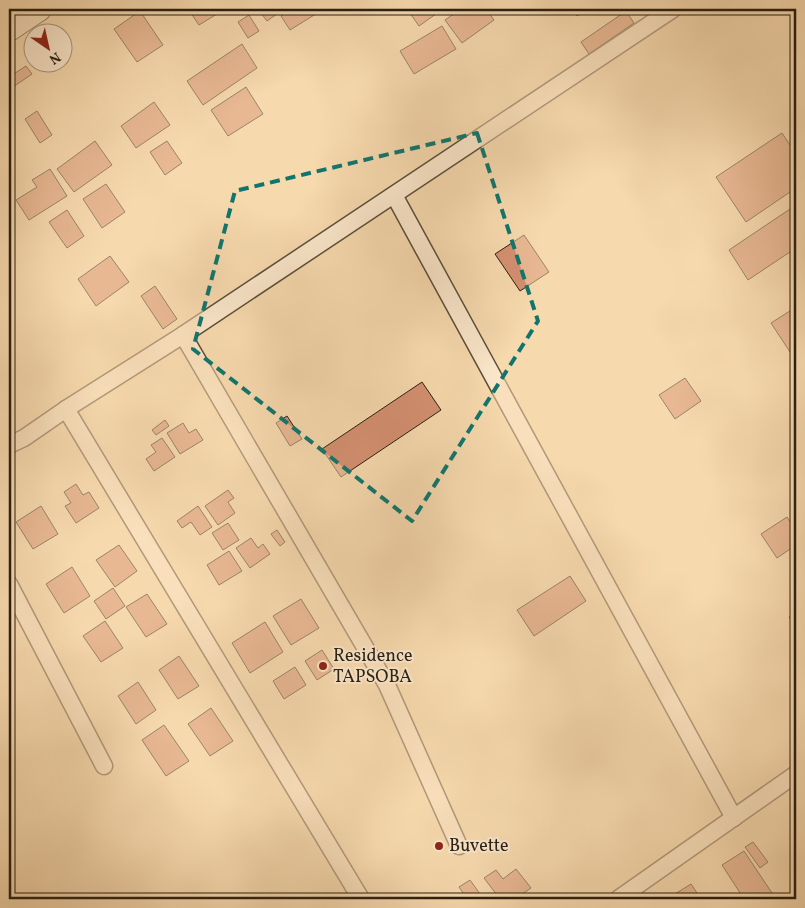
<svg xmlns="http://www.w3.org/2000/svg" width="805" height="908" font-family="Vollkorn,serif">
<rect width="100%" height="100%" fill="#f7d9ae"/>
<filter id="stains"><feTurbulence type="fractalNoise" baseFrequency=".004" numOctaves="4"/><feColorMatrix values="0 0 0 0 .2 0 0 0 0 .09 0 0 0 0 .02 0 0 0 .5 -.17"/></filter>
<radialGradient id="worn" r=".72"><stop offset=".6" stop-color="#630" stop-opacity="0"/><stop offset="1" stop-color="#630" stop-opacity=".3"/></radialGradient>
<g fill="#d49071" stroke="#281f12">
<path d="M119 9H131L123 14Z"/>
<path d="M188 9H225L199 25Z"/>
<path d="M258 9H284L267 21Z"/>
<path d="M292 9H317L319 12 290 30 281 16Z"/>
<path d="M407 9H443L419 26Z"/>
<path d="M461 9H486L494 20 462 43 445 20Z"/>
<path d="M512 9H525L515 14Z"/>
<path d="M572 9H588L577 16Z"/>
<path d="M140 11 163 45 137 62 114 29Z"/>
<path d="M626 11 634 23 589 54 581 42Z"/>
<path d="M249 15 259 31 248 38 238 22Z"/>
<path d="M442 26 456 49 414 74 400 51Z"/>
<path d="M242 44 257 68 203 105 187 81Z"/>
<path d="M26 66 32 74 13 87 9 82V77Z"/>
<path d="M246 87 263 114 228 136 211 110Z"/>
<path d="M154 102 170 125 136 148 121 126Z"/>
<path d="M37 111 52 135 40 143 25 119Z"/>
<path d="M782 133 796 154V188L746 222 716 177Z"/>
<path d="M95 141 112 165 74 192 57 169Z"/>
<path d="M167 141 182 163 165 175 150 152Z"/>
<path d="M50 169 67 196 29 220 16 200 37 187 32 180Z"/>
<path d="M106 184 125 212 102 228 83 199Z"/>
<path d="M796 205V248L748 280 729 250Z"/>
<path d="M67 210 84 236 67 248 49 222Z"/>
<path d="M524 235 549 272 520 291 495 254Z"/>
<path d="M110 256 129 282 96 306 78 279Z"/>
<path d="M155 286 177 319 163 329 141 296Z"/>
<path d="M793 309 796 314V348L790 352 771 323Z"/>
<path d="M685 378 701 401 675 419 659 395Z"/>
<path d="M422 382 441 410 341 477 322 449Z"/>
<path d="M287 416 302 439 290 446 276 423Z"/>
<path d="M165 420 169 426 156 435 152 430Z"/>
<path d="M183 423 189 433 196 429 203 440 180 454 167 433Z"/>
<path d="M162 438 175 457 154 471 146 459 156 452 151 445Z"/>
<path d="M76 484 83 495 89 492 99 508 76 523 65 506 71 503 64 492Z"/>
<path d="M228 490 234 498 228 502 235 513 218 525 205 506Z"/>
<path d="M41 506 58 534 33 549 16 522Z"/>
<path d="M198 506 212 527 200 535 191 522 182 528 177 521Z"/>
<path d="M787 517 796 531V545L777 558 761 534Z"/>
<path d="M228 523 239 540 223 550 212 533Z"/>
<path d="M277 530 285 542 280 546 271 534Z"/>
<path d="M251 538 258 548 263 544 270 554 250 568 236 548Z"/>
<path d="M119 545 137 571 115 587 96 560Z"/>
<path d="M229 551 242 571 219 585 207 565Z"/>
<path d="M72 567 90 596 64 613 46 584Z"/>
<path d="M570 576 586 601 534 636 517 610Z"/>
<path d="M113 588 125 606 106 619 94 601Z"/>
<path d="M147 594 167 624 146 637 126 607Z"/>
<path d="M301 599 319 628 291 645 273 616Z"/>
<path d="M796 612V627L789 617Z"/>
<path d="M105 621 123 648 101 662 83 636Z"/>
<path d="M265 622 283 652 250 673 232 643Z"/>
<path d="M322 650 334 669 317 680 305 661Z"/>
<path d="M179 656 199 686 178 699 159 670Z"/>
<path d="M295 667 306 685 284 699 273 681Z"/>
<path d="M138 682 156 710 136 724 118 696Z"/>
<path d="M211 708 233 741 210 756 188 724Z"/>
<path d="M164 725 189 761 166 776 142 740Z"/>
<path d="M753 842 768 862 760 868 745 847Z"/>
<path d="M744 851 776 899H744L722 865Z"/>
<path d="M516 869 531 888 515 899H500L484 878 496 870 503 879Z"/>
<path d="M470 880 480 894 473 899H467L459 887Z"/>
<path d="M691 884 701 899H667Z"/>
</g>
<g fill="none" stroke-linecap="round" stroke-linejoin="round">
<g stroke="#5c4e39" stroke-width="19">
<g id="minor">
<path d="M394 195 734 818"/>
<path d="M183 335 387 685 459 846"/>
<path d="M66 409 361 899"/>
<path d="M9 445 24 438 66 409 183 335 673 9"/>
<path d="M9 584 104 766"/>
<path d="M618 899 796 774"/>
</g>
</g>
<g stroke="#281f12" stroke-width="26">
<path id="secondary" d="M9 29 39 9"/>
</g>
<use href="#minor" stroke="#fae6ca" stroke-width="16"/>
<use href="#secondary" stroke="#fae6ca" stroke-width="24"/>
</g>
<path d="M0 0H805V908H0ZM477 133 538 321 412 521 193 349 235 191Z" fill="#f7d9ae" fill-opacity=".55" fill-rule="evenodd"/>
<path fill="none" stroke="#0f766e" stroke-width="4" stroke-dasharray="10 6" stroke-linejoin="round" d="M477 133 538 321 412 521 193 349 235 191Z"/>
<g fill="#8f2418" stroke="#fae6ca" stroke-width="2">
<circle cx="323" cy="666" r="5"/>
<circle cx="439" cy="846" r="5"/>
</g>
<g text-anchor="middle" dominant-baseline="central" stroke-width="4" stroke-linejoin="round" paint-order="stroke">
<g font-size="18" fill="#281f12" stroke="#fae6ca" text-anchor="start">
<text x="333" y="656">Residence<tspan x="333" dy="21">TAPSOBA</tspan></text>
<text x="449" y="846">Buvette</text>
</g>
</g>
<rect width="805" height="908" fill="none" stroke="#f7d9ae" stroke-width="30"/>
<rect x="10" y="10" width="785" height="888" fill="none" stroke="#281f12" stroke-width="2.5"/>
<rect x="15" y="15" width="775" height="878" fill="none" stroke="#281f12"/>
<g transform="translate(48 48) rotate(146)"><circle r="24" fill="#fae6ca" stroke="#a69680"/>
<path d="M0-4L9 19L0 12L-9 19Z" fill="#8f2418"/>
<text y="-8" font-size="14" font-weight="bold" text-anchor="middle" fill="#281f12">N</text>
</g>
<rect width="100%" height="100%" filter="url(#stains)"/>
<rect width="100%" height="100%" fill="url(#worn)"/>
</svg>
